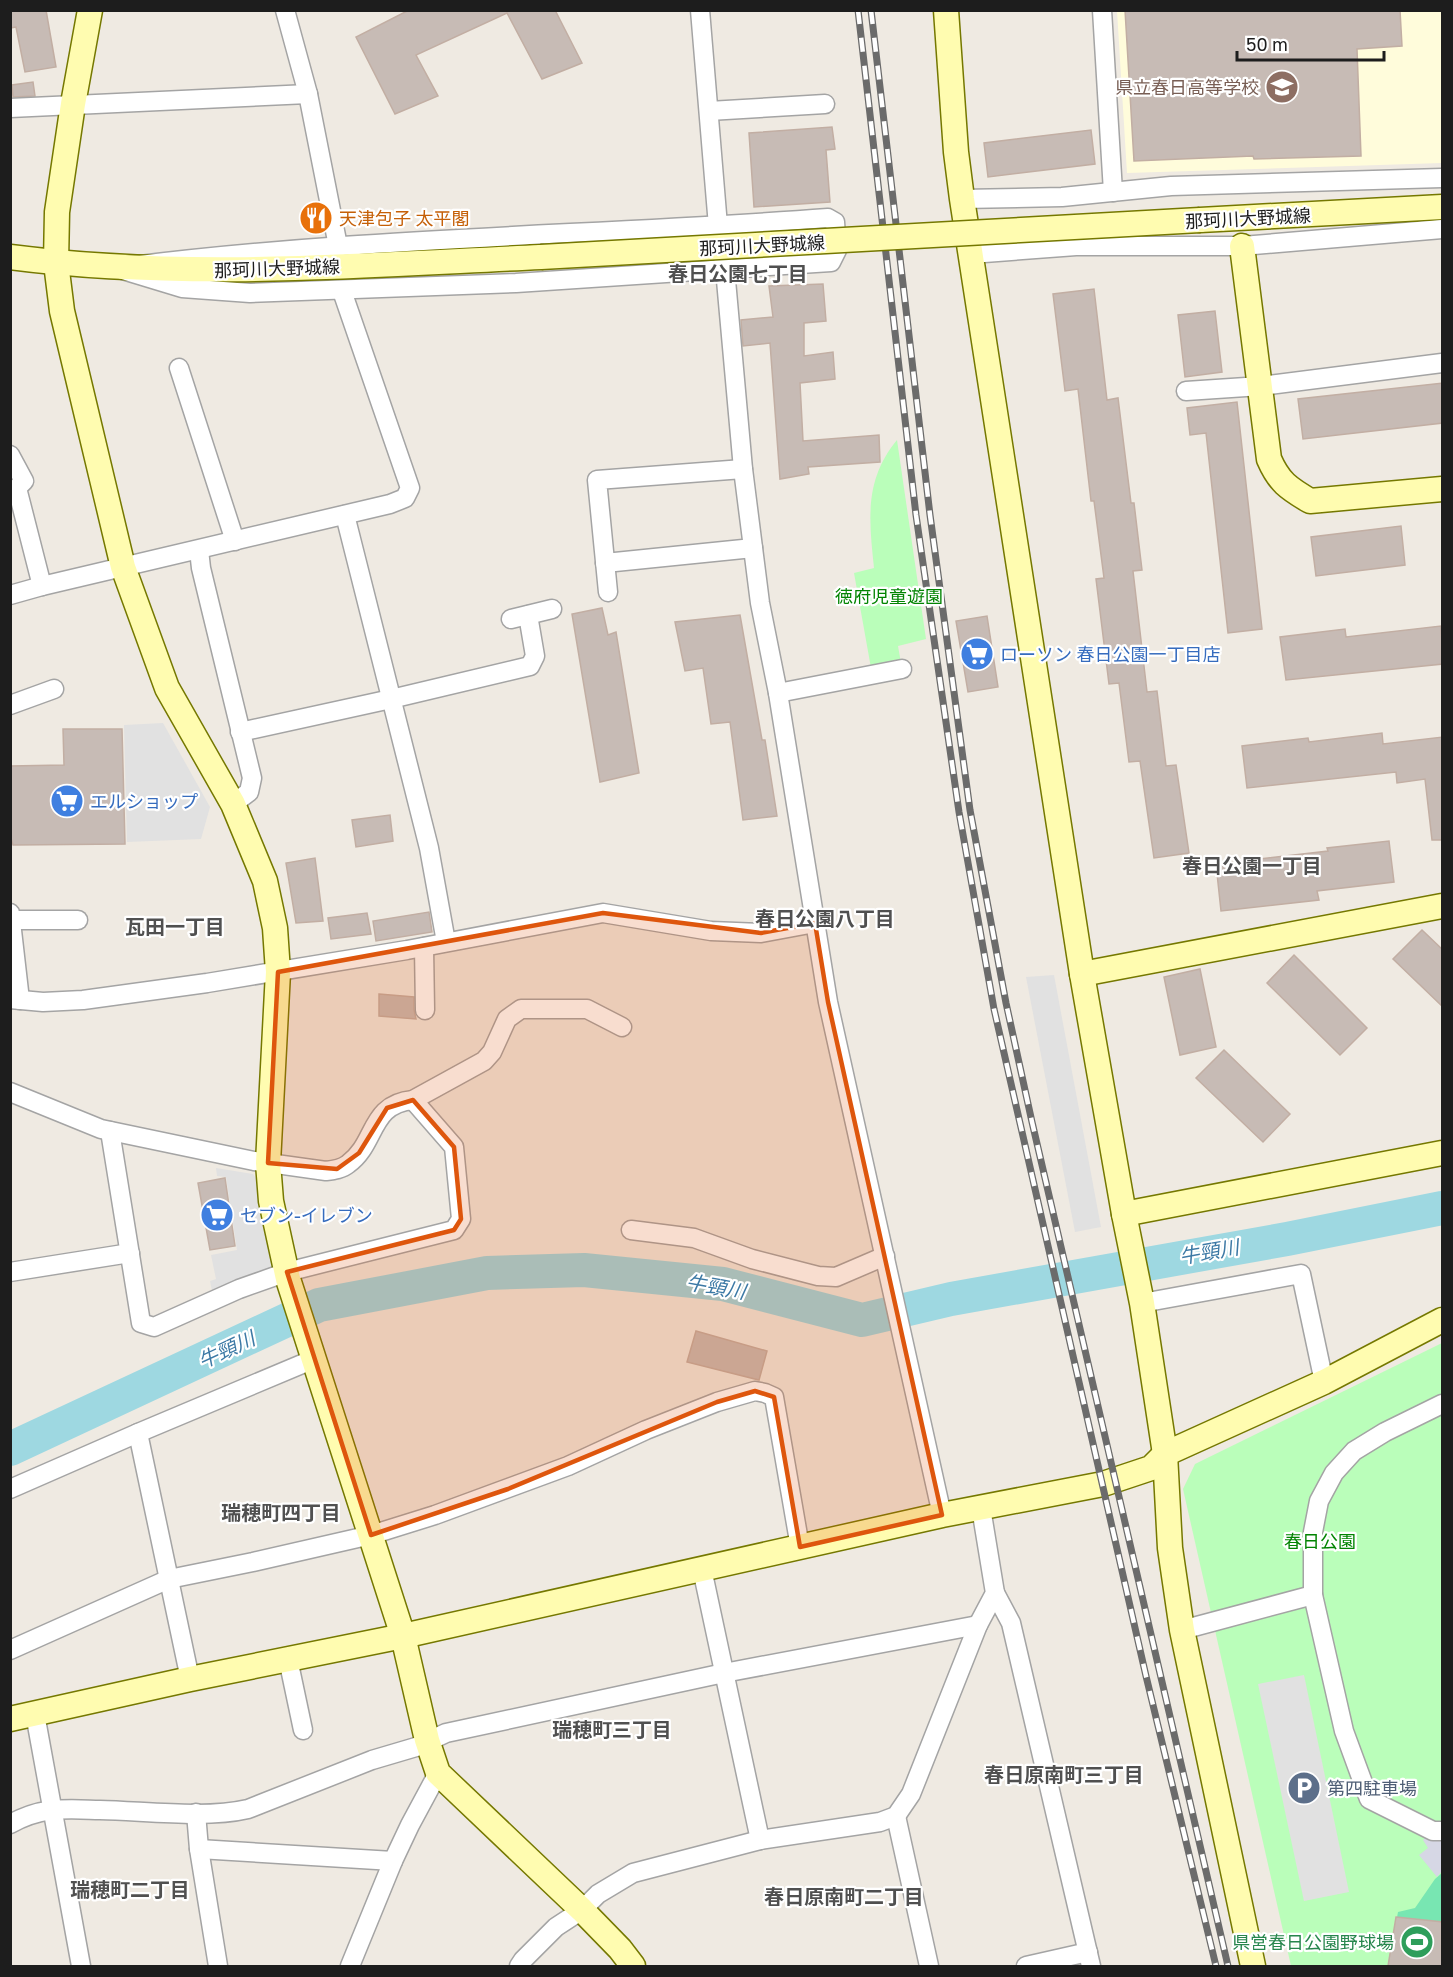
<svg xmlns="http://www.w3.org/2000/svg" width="1453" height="1977" font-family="'Golos Text','Noto Sans JP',sans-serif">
<rect width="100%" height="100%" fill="#efeae2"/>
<path fill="#fffcdb" d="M1117 11H1442V163L1127 173Z"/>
<g fill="#bafeba">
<path d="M897 440 926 639 898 646 901 663 871 668 854 573 874 568C869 520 864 480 897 440Z"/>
<path d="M1442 1343V1966H1291L1183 1489 1195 1464Z"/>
</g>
<path fill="#78e6b2" d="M1442 1873V1966H1388L1398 1912 1415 1908 1435 1879Z"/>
<g fill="#e1e1e1">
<path d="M163 723 210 807 201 839 127 842 124 725Z"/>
<path d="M1054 975 1101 1227 1075 1232 1026 977Z"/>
<path d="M216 1168 253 1174 260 1184 276 1260 273 1270 212 1291 210 1281 216 1279 211 1255 237 1250 226 1177 217 1176Z"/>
<path d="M1304 1675 1349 1892 1304 1901 1258 1684Z"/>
</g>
<path fill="#d6d7e5" d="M1442 1822V1871L1437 1877 1419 1855 1428 1848 1423 1840Z"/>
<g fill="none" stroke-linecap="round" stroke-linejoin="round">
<path stroke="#9ed8e1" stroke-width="34" d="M10 1449 319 1305 487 1273 584 1270 723 1284 862 1320 951 1299 1287 1239 1442 1208"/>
</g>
<g fill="#c7bbb5" stroke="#c2aea3" stroke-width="1.5">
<path d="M10 10H46L56 67 25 72 16 27 10 28Z"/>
<path d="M409 10H555L582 63 542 79 507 13 416 55 438 96 395 114 356 37Z"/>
<path d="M1125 10H1400L1402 46 1357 49 1361 156 1254 159 1253 156 1134 161Z"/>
<path d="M33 82 35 96 13 97 12 85Z"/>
<path d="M832 127 835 149 826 150 830 202 754 207 749 133Z"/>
<path d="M1091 130 1095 164 988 177 984 143Z"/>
<path d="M823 284 826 321 804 323V356L833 352 835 379 800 383 803 441 879 435 880 462 808 467 809 474 780 479 770 343 743 346 741 320 773 317 769 286Z"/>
<path d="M1094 289 1107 400 1118 398 1131 503H1134L1142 570 1133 571 1147 692 1157 691 1166 766 1176 765 1189 853 1154 858 1140 761 1129 762 1119 683 1109 684 1096 579 1104 578 1094 501H1091L1078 389 1065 391 1053 294Z"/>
<path d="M1215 311 1222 372 1185 377 1178 315Z"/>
<path d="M1443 383V423L1303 439 1298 399Z"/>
<path d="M1237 402 1262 629 1228 633 1206 433 1190 435 1187 408Z"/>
<path d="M1401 526 1405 565 1316 576 1311 537Z"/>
<path d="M602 608 608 635 616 632 639 773 600 782 572 614Z"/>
<path d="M740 615 762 740H765L777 816 743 820 730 722 711 724 703 668 685 671 675 622Z"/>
<path d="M987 616 998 687 968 692 956 621Z"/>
<path d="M1441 626 1443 664 1286 680 1280 637 1345 629 1346 637Z"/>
<path d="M63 729H122L125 844 13 845 10 835V766L64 765Z"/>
<path d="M1382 733 1383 744 1443 737V840H1432L1425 779 1397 783 1396 772 1247 788 1242 746 1308 738 1309 742Z"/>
<path d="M390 815 393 841 356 847 352 820Z"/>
<path d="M1389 841 1394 882 1317 891 1319 900 1221 911 1216 864 1328 851 1327 848Z"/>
<path d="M315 858 323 921 296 923 286 863Z"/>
<path d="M429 912 432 932 376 941 373 921Z"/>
<path d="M367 913 371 934 331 939 328 918Z"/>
<path d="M1422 930 1443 950V1007L1393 959Z"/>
<path d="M1294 955 1367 1028 1340 1055 1267 983Z"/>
<path d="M1200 969 1216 1047 1180 1055 1164 977Z"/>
<path d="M379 994 414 997V1010L416 1019 379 1016Z"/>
<path d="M1224 1050 1290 1114 1263 1142 1196 1078Z"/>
<path d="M225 1178 235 1246 210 1250 198 1183Z"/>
<path d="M696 1331 767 1351 759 1380 687 1362Z"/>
<path d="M1396 1917 1443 1922V1966H1388Z"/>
</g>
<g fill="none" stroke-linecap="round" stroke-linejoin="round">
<g stroke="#a4a4a4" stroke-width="21">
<g id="street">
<path d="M285 10 308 94 338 246"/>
<path d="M700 10 718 226 725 269 743 469 760 603 778 693 828 1002 942 1515"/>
<path d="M1102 10 1113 192"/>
<path d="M10 108 308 94"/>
<path d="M709 111 825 104"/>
<path d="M962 199 1062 197 1171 186 1442 178"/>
<path d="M828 218 835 222 837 250 831 262 516 283 250 293 182 288 116 268C352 237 591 236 828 218Z"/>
<path d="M971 254 1076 246H1242L1442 229"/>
<path d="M179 368 235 541"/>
<path d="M1186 391 1261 386 1442 363"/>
<path d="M10 455 24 481 17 488 42 586"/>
<path d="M345 515 429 848 446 942"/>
<path d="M199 550 201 568 252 778 249 792 233 804"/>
<path d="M605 563 753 548"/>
<path d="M608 592 597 480 743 469"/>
<path d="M10 595 42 586 390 504 405 498 410 488 342 291"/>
<path d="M511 619 552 609"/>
<path d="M778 693 902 669"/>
<path d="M10 705 54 689"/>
<path d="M240 732 391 699 530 666 535 656 528 615"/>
<path d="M10 913 20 1000"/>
<path d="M11 920H78"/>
<path d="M424 947 425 1010"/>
<path d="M10 999 43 1002 83 1000 207 983 407 950 603 913 711 931 761 933 815 923"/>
<path d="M10 1092 101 1129 254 1161 326 1171C334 1170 342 1169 348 1164 377 1143 369 1104 413 1100L484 1061 492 1052 507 1019 521 1009H587L622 1027"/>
<path d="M110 1131 141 1323 154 1327 239 1289 287 1272 454 1230 461 1219 454 1147 413 1100"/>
<path d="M631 1230 694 1238 752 1259 818 1276 836 1277 885 1256"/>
<path d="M10 1272 130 1253"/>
<path d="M1142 1303 1301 1274 1324 1382"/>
<path d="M1442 1404 1385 1432 1354 1451 1334 1473 1319 1501 1313 1532V1595L1344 1731 1369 1799 1433 1831H1442"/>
<path d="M138 1433 190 1679"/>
<path d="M10 1489 138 1433 314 1359"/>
<path d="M702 1569 760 1840"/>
<path d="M995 1593 1011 1623 1091 1966"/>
<path d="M1182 1630 1313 1595"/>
<path d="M10 1650 169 1579 253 1562 371 1535 435 1515 568 1466 646 1430 717 1402 755 1391 765 1393 774 1397 800 1547"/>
<path d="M288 1659 303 1730"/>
<path d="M35 1714 81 1966"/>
<path d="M196 1813 199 1849 218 1966"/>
<path d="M896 1816 929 1966"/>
<path d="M10 1824C43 1806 65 1809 100 1810 146 1811 205 1819 248 1809L372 1760 416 1747 446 1733 724 1673 978 1625"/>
<path d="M199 1849 393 1861"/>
<path d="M350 1966 393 1861 410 1825 438 1773"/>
<path d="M519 1966 523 1960 556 1927 582 1910 598 1894 633 1873 760 1840 880 1822 896 1816 911 1794 978 1625 995 1593 981 1508"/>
<path d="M1026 1966 1088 1952"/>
</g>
</g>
<g stroke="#757800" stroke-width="27">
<g id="secondary">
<path d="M90 10 73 104 57 212 56 263 62 311 123 567 167 688 233 804 265 881 275 928 278 972 268 1163 271 1201 288 1279 403 1636 427 1740 438 1773 582 1910 620 1949 633 1966"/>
<path d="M946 10 956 152 962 199 1082 974 1124 1214 1142 1303 1165 1454 1170 1548 1182 1630 1253 1966"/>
<path d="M1200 220 1442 207"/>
<path d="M1242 246 1269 459C1279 482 1288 488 1310 501L1442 489"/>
<path d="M10 257C187 280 365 265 541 257"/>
<path d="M1082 974 1442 906"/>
<path d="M1124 1214 1442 1153"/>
<path d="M10 1719 190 1679 403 1636 942 1515 1103 1484 1151 1468 1165 1454 1324 1382 1442 1320"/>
</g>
</g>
<use href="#street" stroke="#fff" stroke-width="18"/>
<use href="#secondary" stroke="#fffcb0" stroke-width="24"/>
<g stroke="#6b6b6b" stroke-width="7">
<g id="rail">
<path d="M858 10 916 515 959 812 994 1009 1146 1676 1216 1966"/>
<path d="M871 10 930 515 970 810 1006 1003 1032 1122 1228 1966"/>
</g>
</g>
<use href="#rail" stroke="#fff" stroke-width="4.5" stroke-dasharray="14" stroke-linecap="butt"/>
<g stroke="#757800" stroke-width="27" stroke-linecap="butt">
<path id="secondary-bridge" d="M541 257 1200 220"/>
</g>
<use href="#secondary-bridge" stroke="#fffcb0" stroke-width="24"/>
</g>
<path fill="#de560d" fill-opacity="0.2" stroke="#de560d" stroke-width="4.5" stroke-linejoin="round" d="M603 913 761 933 815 923 828 1002 942 1515 800 1547 774 1397 755 1391 717 1402 508 1489 371 1535 287 1272 454 1230 461 1219 454 1147 413 1100 387 1108 359 1153 337 1169 268 1163 278 972Z"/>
<defs>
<g id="school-disc" transform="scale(1.725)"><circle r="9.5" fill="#8d6e63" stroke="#fff"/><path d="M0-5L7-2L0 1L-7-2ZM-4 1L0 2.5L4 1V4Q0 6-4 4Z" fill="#fff"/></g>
<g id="restaurant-disc" transform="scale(1.725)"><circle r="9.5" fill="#e8710a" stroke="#fff"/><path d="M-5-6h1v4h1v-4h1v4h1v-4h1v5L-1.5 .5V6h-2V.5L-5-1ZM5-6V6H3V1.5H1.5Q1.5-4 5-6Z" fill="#fff"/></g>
<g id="supermarket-disc" transform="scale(1.725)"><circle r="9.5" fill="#3f7fe0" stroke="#fff"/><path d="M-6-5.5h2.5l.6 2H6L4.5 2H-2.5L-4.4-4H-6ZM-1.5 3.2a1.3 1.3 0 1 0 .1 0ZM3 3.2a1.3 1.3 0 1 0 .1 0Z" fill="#fff"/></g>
<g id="parking-disc" transform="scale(1.725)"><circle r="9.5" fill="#5c6f8a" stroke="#fff"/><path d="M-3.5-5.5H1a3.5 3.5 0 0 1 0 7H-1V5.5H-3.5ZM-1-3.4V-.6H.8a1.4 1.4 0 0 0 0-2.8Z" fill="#fff"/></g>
<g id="stadium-disc" transform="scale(1.725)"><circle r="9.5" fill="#2e9e5b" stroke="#fff"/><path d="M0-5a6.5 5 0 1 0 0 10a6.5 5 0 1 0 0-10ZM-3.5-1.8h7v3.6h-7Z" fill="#fff"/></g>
</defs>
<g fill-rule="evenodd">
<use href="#school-disc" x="1282" y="87"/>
<use href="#restaurant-disc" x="316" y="218"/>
<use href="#supermarket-disc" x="977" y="654"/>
<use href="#supermarket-disc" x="67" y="801"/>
<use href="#supermarket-disc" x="217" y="1215"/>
<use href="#parking-disc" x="1304" y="1788"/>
<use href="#stadium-disc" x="1417" y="1942"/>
</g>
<g text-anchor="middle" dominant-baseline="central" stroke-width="4.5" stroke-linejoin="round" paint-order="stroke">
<g font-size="18" fill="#785e54" stroke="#fff" text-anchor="end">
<text x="1259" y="87">県立春日高等学校</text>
</g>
<g font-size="18" fill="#c56008" stroke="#fff" text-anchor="start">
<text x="339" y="218">天津包子 太平閣</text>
</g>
<g font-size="18" fill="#1d1d1d" stroke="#fff">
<text transform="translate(1248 218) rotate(-3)">那珂川大野城線</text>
<text transform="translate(762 245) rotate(-3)">那珂川大野城線</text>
<text transform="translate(277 268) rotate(-2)">那珂川大野城線</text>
</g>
<g font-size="18" fill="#028402" stroke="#fff">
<text x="889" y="596">徳府児童遊園</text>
<text x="1320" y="1541">春日公園</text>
</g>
<g font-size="18" fill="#366cbe" stroke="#fff" text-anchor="start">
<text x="1000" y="654">ローソン 春日公園一丁目店</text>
<text x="90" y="801">エルショップ</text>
<text x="240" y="1215">セブン-イレブン</text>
</g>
<g font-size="18" fill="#4e5e75" stroke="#fff" text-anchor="start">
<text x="1327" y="1788">第四駐車場</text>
</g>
<g font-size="18" fill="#27864d" stroke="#fff" text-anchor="end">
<text x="1394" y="1942">県営春日公園野球場</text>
</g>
<g font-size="20" font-weight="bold" fill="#505050" stroke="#fff">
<text x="738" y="273">春日公園七丁目</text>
<text x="1252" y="865">春日公園一丁目</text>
<text x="825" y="918">春日公園八丁目</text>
<text x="175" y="926">瓦田一丁目</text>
<text x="281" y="1512">瑞穂町四丁目</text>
<text x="612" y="1729">瑞穂町三丁目</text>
<text x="1064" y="1774">春日原南町三丁目</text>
<text x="130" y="1889">瑞穂町二丁目</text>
<text x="844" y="1896">春日原南町二丁目</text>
</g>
<g font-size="20" font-style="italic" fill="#3c79a5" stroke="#fff">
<text transform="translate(1209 1251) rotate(-10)">牛頸川</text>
<text transform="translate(716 1286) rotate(10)">牛頸川</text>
<text transform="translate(226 1349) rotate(-25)">牛頸川</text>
</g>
</g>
<rect width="1453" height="1977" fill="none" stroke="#1d1d1d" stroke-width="24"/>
<path d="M1237 51v9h147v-9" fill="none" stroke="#1d1d1d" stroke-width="3"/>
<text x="1246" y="51" font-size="18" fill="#1d1d1d" stroke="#ffffff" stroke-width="4.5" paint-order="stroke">50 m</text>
</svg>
